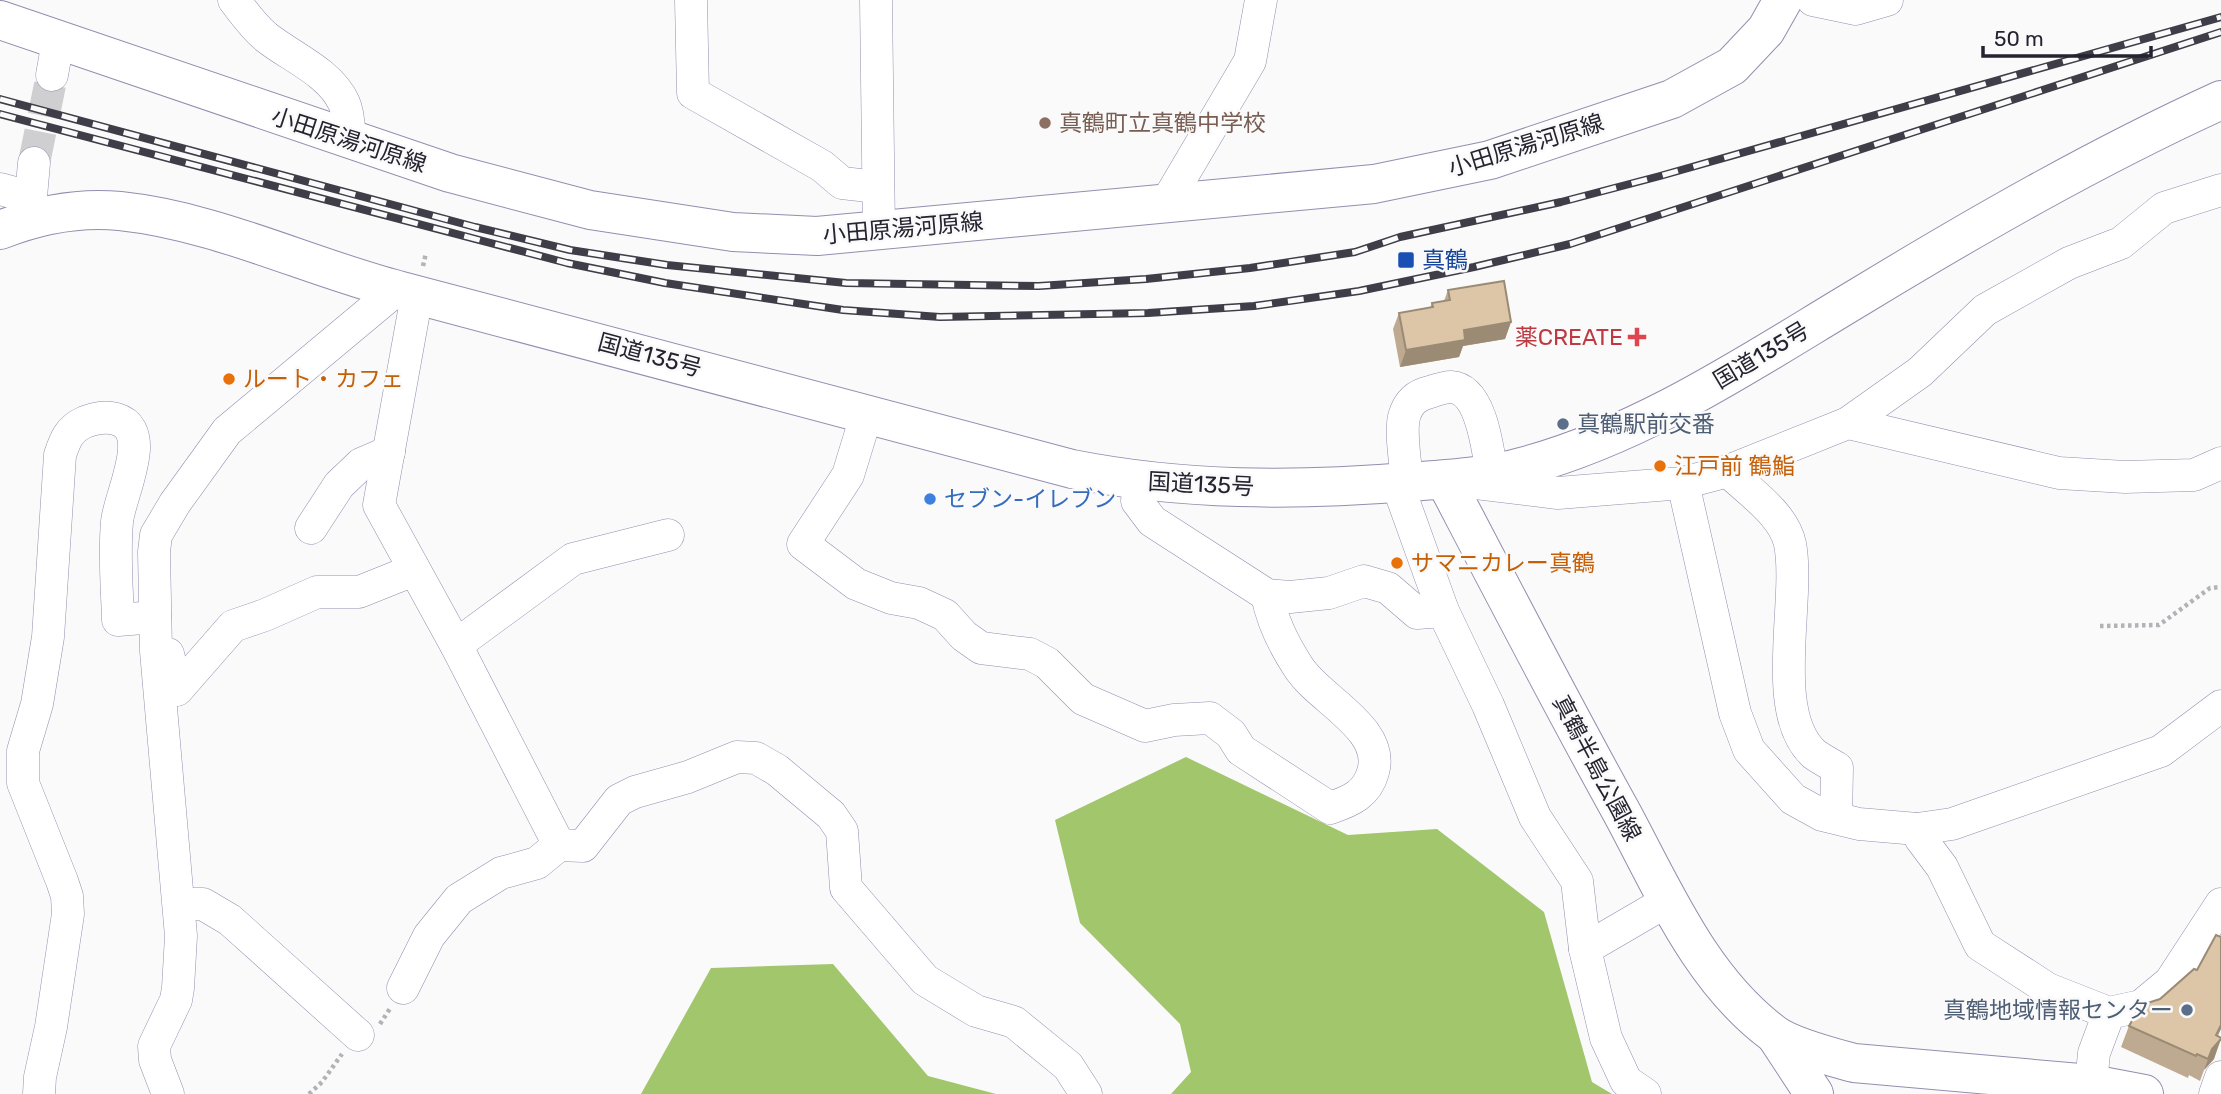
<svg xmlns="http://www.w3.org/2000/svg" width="2221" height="1094" font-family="Rubik,'Noto Sans JP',sans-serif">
<rect width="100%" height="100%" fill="#fafafa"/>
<g fill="#a1c66b">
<path d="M1186 757 1348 835 1437 829 1544 912 1592 1082 1612 1094H1171L1191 1072 1180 1024 1080 923 1055 820Z"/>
<path d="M833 964 928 1076 996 1094H641L711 968Z"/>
</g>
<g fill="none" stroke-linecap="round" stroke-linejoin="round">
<path stroke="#cfcfd2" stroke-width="32" stroke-dasharray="32 16" stroke-linecap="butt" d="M34 163 52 75"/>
<g stroke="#928eaf" stroke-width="33">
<g id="minor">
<path d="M234 0C244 13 253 26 266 37 291 57 330 72 344 103 349 114 349 128 350 140"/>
<path d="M691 0 693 93 822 166 842 183 878 187"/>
<path d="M876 0 879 232"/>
<path d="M1813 0 1856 9 1887 0"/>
<path d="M52 75 58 41"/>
<path d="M0 189 29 197"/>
<path d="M1165 205 1250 61 1261 0"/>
<path d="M29 219 34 163"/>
<path d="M417 295 379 505 456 645 559 845 583 846 619 800 635 792 688 777 737 757 756 758 777 770 831 815 842 831 846 888 925 980 976 1011 1014 1022 1068 1066 1086 1094"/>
<path d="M867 413 848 475 803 544 856 584 891 598 919 603 945 615 964 636 981 648 1030 654 1047 663 1083 699 1145 726 1174 720 1210 718 1231 734 1241 750 1330 808C1351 801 1367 794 1373 772 1386 729 1320 700 1299 668 1285 647 1272 620 1267 595"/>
<path d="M1848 423 1920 372 1985 310 2069 263 2121 243 2164 208 2221 190"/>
<path d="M1728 471C1748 491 1784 514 1790 544 1801 600 1768 712 1814 754 1821 759 1830 764 1837 768L1836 818"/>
<path d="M1140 481 1137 501 1152 521 1267 595 1290 597 1329 593 1364 581 1388 588 1417 613 1443 611"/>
<path d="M1407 482C1406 464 1400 434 1404 417 1408 403 1416 395 1430 392 1436 390 1445 387 1451 387 1482 389 1488 451 1492 475"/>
<path d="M1397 483 1443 611 1488 705 1535 817 1577 881 1585 949 1606 1038 1626 1081 1645 1094"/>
<path d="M1476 483 1558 493 1683 483 1728 471 1848 423 2059 473 2125 477 2194 475 2221 463"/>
<path d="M1683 483 1735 713 1749 750 1793 799 1822 815 1859 824 1917 829 1952 824 2161 751 2221 706"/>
<path d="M311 528 339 485 361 464 389 452"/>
<path d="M456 645 573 559 668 535"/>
<path d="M168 654 177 690 233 626 265 615 317 592H359L414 570"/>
<path d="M1917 829 1921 839 1942 867 1980 945 2048 989 2109 1013 2141 1006 2170 982 2221 904"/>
<path d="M180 904H203L230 920 358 1035"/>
<path d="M1585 949 1669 900"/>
<path d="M403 988 429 936 459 899 501 873 537 863 559 845"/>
<path d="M2091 1084 2094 1053 2109 1013"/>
<path d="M39 1094 40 1077 51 1027 68 914 67 896 62 881 23 783V751L37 704 48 637 60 455C65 440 69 429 85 422 96 418 105 416 116 419 155 430 119 496 117 522 114 554 117 588 118 620L155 617"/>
<path d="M168 1094 155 1060 154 1046 176 1000 178 988 181 936 156 651 154 552 156 535 175 503 227 431 396 290"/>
<path d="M2215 1094 2221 1077"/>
</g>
</g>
<g stroke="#928eaf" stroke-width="40">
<g id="major">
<path d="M0 20 450 173 590 210 733 232 817 236 1374 184 1490 160 1672 99 1732 66 1766 30 1783 0"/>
<path d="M1445 480C1503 591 1561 703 1622 813 1664 891 1701 980 1774 1034 1792 1047 1832 1057 1854 1063L2091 1084 2144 1094"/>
<path d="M1776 1036 1814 1094"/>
</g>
</g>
<g stroke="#928eaf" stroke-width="40">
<path id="highway" d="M0 230C38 215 79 207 120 211 216 221 306 266 398 290 623 349 848 408 1072 469 1183 491 1295 491 1408 482 1448 479 1487 477 1525 466 1646 433 1752 361 1859 297 1976 226 2096 157 2221 100"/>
</g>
<g stroke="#b3b2b7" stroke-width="4.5" stroke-dasharray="3.5 3.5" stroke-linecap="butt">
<path d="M423 266 426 253"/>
<path d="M2100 626 2159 625 2210 588 2221 587"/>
<path d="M380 1024 391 1007"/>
<path d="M309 1094 322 1082 342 1054"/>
</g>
<use href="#minor" stroke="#fff" stroke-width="32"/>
<use href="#major" stroke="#fff" stroke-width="38"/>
<use href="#highway" stroke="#fff" stroke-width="38"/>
<g stroke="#3f3d48" stroke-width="8">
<g id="rail">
<path d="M0 99 475 227 570 250 667 265 846 283 1039 286 1146 279 1250 268 1355 252 1400 237 1561 202 1660 176 2221 17"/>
<path d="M0 114 567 263 665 283 843 310 940 317 1148 313 1254 306 1359 291 1474 267 1570 244 2221 32"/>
</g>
</g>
<use href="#rail" stroke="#fafafa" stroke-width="5" stroke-dasharray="16" stroke-linecap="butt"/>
</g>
<g fill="#beaa90">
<path d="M1448 290 1511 322 1505 339 1463 346 1459 357 1400 367 1393 329 1399 313 1430 308 1432 303 1444 301Z"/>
<path d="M2197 970 2218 1036 2214 1059 2204 1070 2200 1081 2189 1075 2188 1078 2121 1047 2129 1026 2160 999Z"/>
</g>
<g fill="#9b8b75">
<path d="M1511 322 1505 339 1463 346 1459 357 1400 367 1406 350 1464 330Z"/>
<path d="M2221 1025V1029L2212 1048 2221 1039 2214 1059 2204 1070Z"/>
</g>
<g fill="#ddc6a7" stroke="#9b8b75" stroke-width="2">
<path d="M1504 281 1511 322 1464 330 1465 340 1406 350 1399 313 1433 307 1432 303 1450 300 1448 290Z"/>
<path d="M2216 935 2221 937V1025L2216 1035 2221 1038V1039L2212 1049 2208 1059 2197 1054 2196 1056 2129 1026 2141 1005 2160 999 2194 969 2197 970Z"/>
</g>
<circle fill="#8d6e63" stroke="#fafafa" stroke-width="2.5" cx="1045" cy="123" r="7"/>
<rect fill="#1a4fb4" stroke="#fafafa" stroke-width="2.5" x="1397" y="251" width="18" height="18" rx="3.5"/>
<path fill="#e0444e" stroke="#fafafa" stroke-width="2.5" d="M1633.5 326.5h7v7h7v7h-7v7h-7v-7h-7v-7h7z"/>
<g fill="#e8710a" stroke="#fafafa" stroke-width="2.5">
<circle cx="229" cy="379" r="7"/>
<circle cx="1660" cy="466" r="7"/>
<circle cx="1397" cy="563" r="7"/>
</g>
<g fill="#5c6f8a" stroke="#fafafa" stroke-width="2.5">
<circle cx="1563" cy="424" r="7"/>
<circle cx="2187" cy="1010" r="7"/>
</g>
<circle fill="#3f7fe0" stroke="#fafafa" stroke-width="2.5" cx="930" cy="499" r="7"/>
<g text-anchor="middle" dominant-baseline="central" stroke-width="5" stroke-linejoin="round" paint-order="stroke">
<g font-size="23" fill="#785e54" stroke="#fafafa" text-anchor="start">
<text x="1059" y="123">真鶴町立真鶴中学校</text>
</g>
<g font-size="23" fill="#252330" stroke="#fafafa">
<text transform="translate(349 140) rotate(18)">小田原湯河原線</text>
<text transform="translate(1526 145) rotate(-17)">小田原湯河原線</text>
<text transform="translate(903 228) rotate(-5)">小田原湯河原線</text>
<text transform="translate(650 355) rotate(15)">国道135号</text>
<text transform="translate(1761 355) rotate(-31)">国道135号</text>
<text transform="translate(1201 484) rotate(3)">国道135号</text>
<text transform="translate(1597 768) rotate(62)">真鶴半島公園線</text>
</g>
<g font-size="23" fill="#164399" stroke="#fafafa" text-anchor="start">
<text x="1422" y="260">真鶴</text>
</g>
<g font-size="23" fill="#be3a42" stroke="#fafafa" text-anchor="end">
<text x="1623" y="337">薬CREATE</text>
</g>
<g font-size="23" fill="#c56008" stroke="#fafafa" text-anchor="start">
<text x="243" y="379">ルート・カフェ</text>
<text x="1674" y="466">江戸前 鶴鮨</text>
<text x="1411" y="563">サマニカレー真鶴</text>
</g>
<g font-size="23" fill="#4e5e75" stroke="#fafafa" text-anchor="start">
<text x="1577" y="424">真鶴駅前交番</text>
<text x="2173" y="1010" text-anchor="end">真鶴地域情報センター</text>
</g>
<g font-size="23" fill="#366cbe" stroke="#fafafa" text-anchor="start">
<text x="944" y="499">セブン-イレブン</text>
</g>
</g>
<path d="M1983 46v10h168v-10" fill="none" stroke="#252330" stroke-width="3.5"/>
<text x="1994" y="46" font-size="21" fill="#252330" stroke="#fafafa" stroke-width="5" paint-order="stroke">50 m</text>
</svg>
